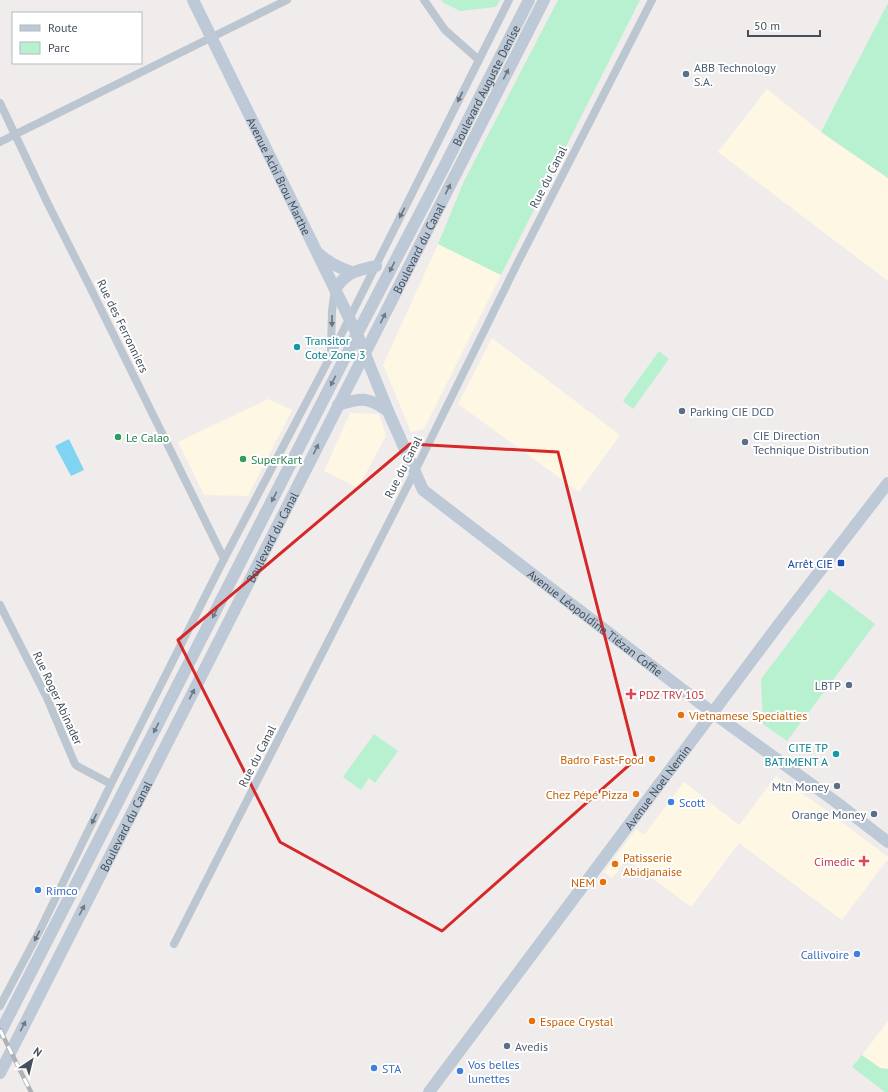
<svg xmlns="http://www.w3.org/2000/svg" width="888" height="1092" font-family="'PT Sans',sans-serif">
<rect width="100%" height="100%" fill="#f0ecec"/>
<g fill="#fdf7e3">
<path d="M767 89 821 132 888 178V281L718 152Z"/>
<path d="M438 244 501 275 424 429 411 432 383 365Z"/>
<path d="M492 338 620 435 579 492 458 404Z"/>
<path d="M268 399 292 410 248 496 204 495 178 442Z"/>
<path d="M350 413 379 414 386 436 358 488 324 471Z"/>
<path d="M776 776 819 805 888 857V859L842 920 739 843 691 907 627 859 612 878 604 872 636 829 644 835 684 782 739 825Z"/>
<path d="M888 1021V1069L880 1068 862 1055Z"/>
</g>
<g fill="#b7f1d0">
<path d="M441 0H500L496 7 460 11 442 2Z"/>
<path d="M558 0H640L501 275 438 244 464 181Z"/>
<path d="M888 3V178L821 132Z"/>
<path d="M659 351 669 359 633 409 623 401Z"/>
<path d="M829 589 875 624 787 741 763 724 761 679Z"/>
<path d="M374 734 398 751 375 783 369 778 361 790 343 777Z"/>
<path d="M862 1055 880 1068 888 1069V1092H885L852 1067Z"/>
</g>
<path fill="#81d4f1" d="M69 439 84 470 71 476 55 446Z"/>
<g fill="none" stroke-linecap="round" stroke-linejoin="round">
<g stroke="#bcc6d0" stroke-width="8">
<path d="M424 0 445 30 479 60"/>
<path d="M0 103 48 204 90 287 224 559"/>
<path d="M0 142 287 0"/>
<path d="M331 350 332 311 335 289"/>
<path d="M0 605 47 698 75 764 77 766 111 784"/>
<path d="M174 944 415 471 517 264 652 0"/>
<path d="M0 1006 39 932 111 784 224 559 328 361 509 0"/>
</g>
<g stroke="#bdc9d7" stroke-width="12">
<path id="s1" d="M193 0 357 334 388 411 423 490 713 713 836 802 888 842"/>
<path d="M319 254C329 263 339 268 352 272"/>
<path d="M335 289C348 271 355 271 376 266"/>
<path d="M338 405C362 397 368 397 388 411"/>
<path id="s2" d="M0 1033 357 334 442 171 529 0"/>
<path id="s3" d="M0 1073 544 0"/>
<path id="s4" d="M429 1092 782 620 888 483"/>
</g>
<g stroke="#aeb1b8" stroke-width="4.5">
<path id="rail" d="M0 1030 31 1092"/>
</g>
<use href="#rail" stroke="#fff" stroke-width="3" stroke-dasharray="9" stroke-linecap="butt"/>
</g>
<defs><path id="oneway-solid" d="M-6-.8H1V-3.2L6.5 0L1 3.2V.8H-6Z"/></defs>
<g fill="#6e7a86">
<use href="#oneway-solid" transform="translate(506 74) rotate(-63)"/>
<use href="#oneway-solid" transform="translate(448 189) rotate(-63)"/>
<use href="#oneway-solid" transform="translate(392 267) rotate(117)"/>
<use href="#oneway-solid" transform="translate(383 318) rotate(-63)"/>
<use href="#oneway-solid" transform="translate(333 381) rotate(117)"/>
<use href="#oneway-solid" transform="translate(316 449) rotate(-63)"/>
<use href="#oneway-solid" transform="translate(274 497) rotate(117)"/>
<use href="#oneway-solid" transform="translate(215 613) rotate(117)"/>
<use href="#oneway-solid" transform="translate(192 694) rotate(-63)"/>
<use href="#oneway-solid" transform="translate(156 728) rotate(117)"/>
<use href="#oneway-solid" transform="translate(82 910) rotate(-63)"/>
<use href="#oneway-solid" transform="translate(23 1026) rotate(-63)"/>
</g>
<g fill="#68737e">
<use href="#oneway-solid" transform="translate(460 97) rotate(117)"/>
<use href="#oneway-solid" transform="translate(402 213) rotate(117)"/>
<use href="#oneway-solid" transform="translate(332 321) rotate(90)"/>
<use href="#oneway-solid" transform="translate(94 819) rotate(116)"/>
<use href="#oneway-solid" transform="translate(37 936) rotate(117)"/>
</g>
<path fill="none" stroke="#d62828" stroke-width="3" stroke-linejoin="round" d="M410 444 558 452 636 759 442 931 280 842 178 640Z"/>
<g fill="#5c6f8a" stroke="#fff" stroke-width="1.5">
<circle cx="686" cy="74" r="4"/>
<circle cx="682" cy="411" r="4"/>
<circle cx="745" cy="442" r="4"/>
<circle cx="849" cy="685" r="4"/>
<circle cx="837" cy="786" r="4"/>
<circle cx="874" cy="814" r="4"/>
<circle cx="507" cy="1046" r="4"/>
</g>
<g fill="#0f9aa8" stroke="#fff" stroke-width="1.5">
<circle cx="297" cy="347" r="4"/>
<circle cx="836" cy="754" r="4"/>
</g>
<g fill="#2e9e5b" stroke="#fff" stroke-width="1.5">
<circle cx="118" cy="437" r="4"/>
<circle cx="243" cy="459" r="4"/>
</g>
<rect fill="#1a4fb4" stroke="#fff" stroke-width="1.5" x="837" y="559" width="8" height="8" rx="2"/>
<g fill="#e0444e" stroke="#fff" stroke-width="1.5">
<path d="M629 688h4v4h4v4h-4v4h-4v-4h-4v-4h4z"/>
<path d="M862 855h4v4h4v4h-4v4h-4v-4h-4v-4h4z"/>
</g>
<g fill="#e8710a" stroke="#fff" stroke-width="1.5">
<circle cx="681" cy="715" r="4"/>
<circle cx="652" cy="759" r="4"/>
<circle cx="636" cy="794" r="4"/>
<circle cx="615" cy="864" r="4"/>
<circle cx="603" cy="882" r="4"/>
<circle cx="532" cy="1021" r="4"/>
</g>
<g fill="#3f7fe0" stroke="#fff" stroke-width="1.5">
<circle cx="671" cy="802" r="4"/>
<circle cx="38" cy="890" r="4"/>
<circle cx="857" cy="954" r="4"/>
<circle cx="374" cy="1068" r="4"/>
<circle cx="460" cy="1071" r="4"/>
</g>
<g text-anchor="middle" dominant-baseline="central" stroke-width="4" stroke-linejoin="round" paint-order="stroke">
<g font-size="12" fill="#4e5e75" stroke="#fff" text-anchor="start">
<text x="694" y="67">ABB Technology<tspan x="694" dy="14">S.A.</tspan></text>
<text x="690" y="411">Parking CIE DCD</text>
<text x="753" y="435">CIE Direction<tspan x="753" dy="14">Technique Distribution</tspan></text>
<text x="841" y="685" text-anchor="end">LBTP</text>
<text x="829" y="786" text-anchor="end">Mtn Money</text>
<text x="866" y="814" text-anchor="end">Orange Money</text>
<text x="515" y="1046">Avedis</text>
</g>
<g font-size="12" fill="#444f5b" stroke="#fff">
<text stroke="none"><textPath href="#s2" startOffset="1065">Boulevard Auguste Denise</textPath></text>
<text stroke="none"><textPath href="#s1" startOffset="196">Avenue Achi Brou Marthe</textPath></text>
<text transform="translate(548 177) rotate(-63)">Rue du Canal</text>
<text stroke="none"><textPath href="#s3" startOffset="925">Boulevard du Canal</textPath></text>
<text transform="translate(123 326) rotate(64)">Rue des Ferronniers</text>
<text transform="translate(403 467) rotate(-63)">Rue du Canal</text>
<text stroke="none"><textPath href="#s3" startOffset="601">Boulevard du Canal</textPath></text>
<text stroke="none"><textPath href="#s1" startOffset="759">Avenue Léopoldine Tiézan Coffie</textPath></text>
<text transform="translate(58 698) rotate(65)">Rue Roger Abinader</text>
<text transform="translate(257 756) rotate(-63)">Rue du Canal</text>
<text stroke="none"><textPath href="#s4" startOffset="381">Avenue Noel Nemin</textPath></text>
<text stroke="none"><textPath href="#s3" startOffset="277">Boulevard du Canal</textPath></text>
</g>
<g font-size="12" fill="#0d838f" stroke="#fff" text-anchor="start">
<text x="305" y="340">Transitor<tspan x="305" dy="14">Cote Zone 3</tspan></text>
<text x="828" y="747" text-anchor="end">CITE TP<tspan x="828" dy="14">BATIMENT A</tspan></text>
</g>
<g font-size="12" fill="#27864d" stroke="#fff" text-anchor="start">
<text x="126" y="437">Le Calao</text>
<text x="251" y="459">SuperKart</text>
</g>
<g font-size="12" fill="#164399" stroke="#fff" text-anchor="end">
<text x="833" y="563">Arrêt CIE</text>
</g>
<g font-size="12" fill="#be3a42" stroke="#fff" text-anchor="start">
<text x="639" y="694">PDZ TRV 105</text>
<text x="855" y="861" text-anchor="end">Cimedic</text>
</g>
<g font-size="12" fill="#c56008" stroke="#fff" text-anchor="start">
<text x="689" y="715">Vietnamese Specialties</text>
<text x="644" y="759" text-anchor="end">Badro Fast-Food</text>
<text x="628" y="794" text-anchor="end">Chez Pépé Pizza</text>
<text x="623" y="857">Patisserie<tspan x="623" dy="14">Abidjanaise</tspan></text>
<text x="595" y="882" text-anchor="end">NEM</text>
<text x="540" y="1021">Espace Crystal</text>
</g>
<g font-size="12" fill="#366cbe" stroke="#fff" text-anchor="start">
<text x="679" y="802">Scott</text>
<text x="46" y="890">Rimco</text>
<text x="849" y="954" text-anchor="end">Callivoire</text>
<text x="468" y="1064">Vos belles<tspan x="468" dy="14">lunettes</tspan></text>
<text x="382" y="1068">STA</text>
</g>
</g>
<rect x="12" y="12" width="130" height="52" fill="#ffffff" stroke="#b4b9bd"/>
<rect x="20" y="25" width="20" height="6" fill="#bdc9d7" stroke="#b4b9bd"/>
<text x="48" y="32" font-size="12" fill="#444f5b">Route</text>
<rect x="20" y="42" width="20" height="12" fill="#b7f1d0" stroke="#b4b9bd"/>
<text x="48" y="52" font-size="12" fill="#444f5b">Parc</text>
<g transform="translate(32 1060) rotate(35)" stroke="#ffffff" stroke-width="3" paint-order="stroke">
<path d="M0-3L7 15L0 10L-7 15Z" fill="#444f5b"/>
<text y="-6" font-size="11" font-weight="bold" text-anchor="middle" fill="#444f5b">N</text>
</g>
<path d="M748 30v6h72v-6" fill="none" stroke="#444f5b" stroke-width="2"/>
<text x="754" y="30" font-size="12" fill="#444f5b" stroke="#ffffff" stroke-width="3" paint-order="stroke">50 m</text>
</svg>
